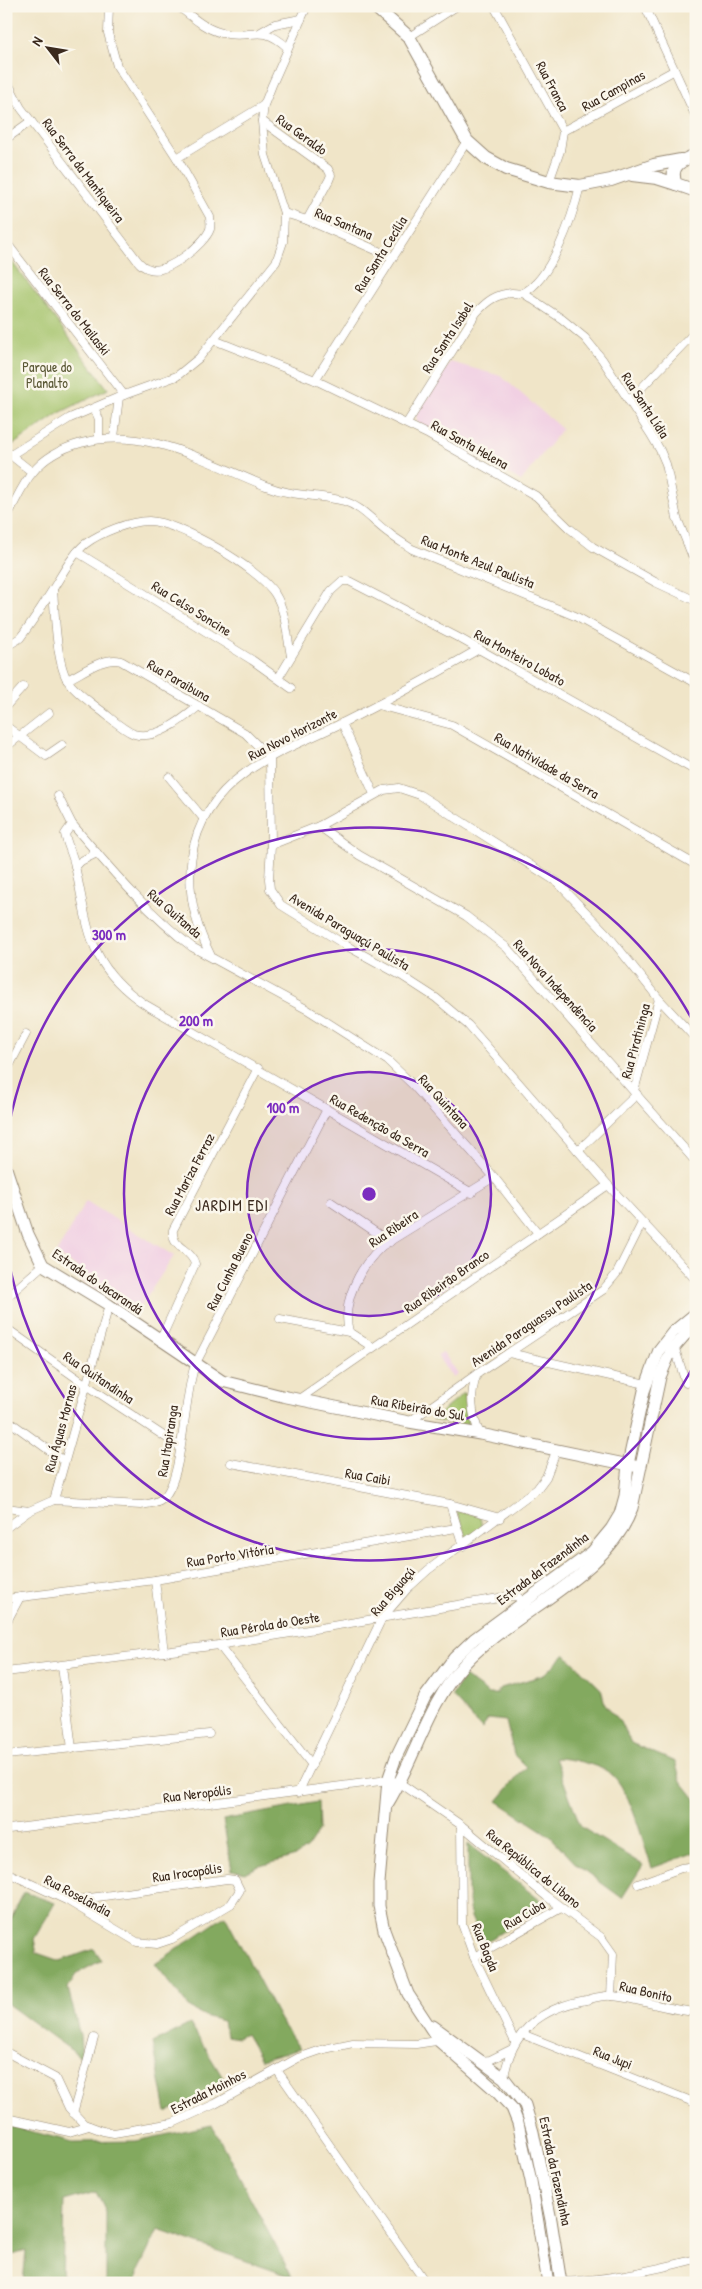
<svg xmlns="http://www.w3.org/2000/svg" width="702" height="2289" font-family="'Patrick Hand',sans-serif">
<rect width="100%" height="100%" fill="#fbf7ec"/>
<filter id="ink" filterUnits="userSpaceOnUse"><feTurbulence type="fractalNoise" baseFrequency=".02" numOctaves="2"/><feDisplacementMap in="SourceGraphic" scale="10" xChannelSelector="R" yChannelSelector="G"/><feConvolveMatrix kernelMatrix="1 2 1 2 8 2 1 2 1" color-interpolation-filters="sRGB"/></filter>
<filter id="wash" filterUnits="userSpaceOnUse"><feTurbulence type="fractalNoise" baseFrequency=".0096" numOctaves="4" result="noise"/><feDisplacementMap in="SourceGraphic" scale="20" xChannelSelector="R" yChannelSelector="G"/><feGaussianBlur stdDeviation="1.12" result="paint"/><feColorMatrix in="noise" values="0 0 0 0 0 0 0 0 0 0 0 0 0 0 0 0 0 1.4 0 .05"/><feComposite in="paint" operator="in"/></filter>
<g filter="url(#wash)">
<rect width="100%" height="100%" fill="#f0e5c8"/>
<g fill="#f1d0e3">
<path d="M450 362 501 376 562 429 521 481 418 423 416 415Z"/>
<path d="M86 1201 174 1256 133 1317 73 1275 77 1267 56 1254Z"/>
<path d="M443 1352 458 1374 453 1378 437 1356Z"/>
</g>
<g fill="#a4c36b" stroke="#707644">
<path d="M6 254 108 389 59 413 14 444 6 442Z"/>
<path d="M464 1393 468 1427 432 1420Z"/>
<path d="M456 1511 480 1516 482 1528 467 1538Z"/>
</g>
<g fill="#83a95f" stroke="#5f6a3e">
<path d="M565 1654 601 1689 605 1704 621 1722 631 1743 675 1762 681 1781 696 1800V1852L652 1868C643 1844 631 1789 610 1773 599 1765 569 1758 555 1758L581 1827 643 1865 622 1898 578 1866 550 1836 497 1801 526 1767 514 1755 506 1721 488 1719 482 1729 452 1696 464 1676 489 1694H496L501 1688 544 1675Z"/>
<path d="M318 1802 319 1830 307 1848 296 1856 257 1867 245 1873 232 1870 223 1820Z"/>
<path d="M468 1844 545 1904 483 1944 471 1917 468 1893Z"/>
<path d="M24 1892 55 1903 34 1939 37 1953 60 1961 94 1949 102 1960 76 1974 68 1988 80 2036 82 2058 6 2003V1929Z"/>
<path d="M225 1916 280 2020 300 2049 261 2060 246 2034 238 2038 226 2036 223 2021 207 2017 190 2008 155 1964Z"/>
<path d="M190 2024 228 2086 166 2112 153 2043Z"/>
<path d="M6 2125 73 2142 136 2141 212 2125 292 2277 158 2230 138 2271 137 2283H106V2212L96 2192 64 2201 62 2283H23L26 2251 6 2257Z"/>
</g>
</g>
<g filter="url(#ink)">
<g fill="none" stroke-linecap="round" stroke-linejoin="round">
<g stroke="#968873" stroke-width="9">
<g id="minor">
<path d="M178 6C192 17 205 29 222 33 252 41 259 21 288 48"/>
<path d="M494 6 563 131 560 151 549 182"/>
<path d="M645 6 696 117"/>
<path d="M261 32 275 24 301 19"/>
<path d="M409 37 457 6"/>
<path d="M6 79 21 108 137 260C140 264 145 268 150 269 166 275 205 244 210 229 211 225 210 221 210 217L177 158 117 66 108 33 109 6"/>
<path d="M262 121 328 169 331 175 329 180 307 220"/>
<path d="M563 131 675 70"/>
<path d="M6 139 31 121"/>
<path d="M177 158 264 105"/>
<path d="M284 213 307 220 392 257"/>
<path d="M6 242 124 395"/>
<path d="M523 293 562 319 585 338 602 359 650 433 660 450 666 464 677 518 696 565"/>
<path d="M214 340 315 380 429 435 536 496 569 528 593 547 655 582 696 601"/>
<path d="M315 380 467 141"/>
<path d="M629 401 696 331"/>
<path d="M94 408 99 419V438"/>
<path d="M407 423 476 313C487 301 496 294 512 293 515 293 520 294 523 293 552 279 573 215 580 186"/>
<path d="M114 437 119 397"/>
<path d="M8 453 32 472"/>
<path d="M6 458 70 418 124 395 177 376 199 358 276 262 283 242 284 213 265 155 262 121 264 105 272 85 307 6"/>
<path d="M6 518C15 503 22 484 33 472 45 457 63 448 81 443 146 425 207 463 266 486 293 497 318 494 344 501 363 507 374 523 390 534 397 540 405 544 412 549L575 616 696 683"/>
<path d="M77 552 252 660 291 688"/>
<path d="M53 590C55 612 56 663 68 681 75 692 89 701 99 709 110 717 121 729 134 734 156 741 183 719 199 706"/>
<path d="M6 640 12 643 20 638C33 621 45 602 56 584 64 571 73 554 85 544 100 533 129 521 149 521 179 522 259 568 275 594 286 611 287 636 291 656"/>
<path d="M279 677 331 591 342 581H349L459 638 696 771"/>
<path d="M67 680C82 673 104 656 121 661L245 733 270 758"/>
<path d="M378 705 452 725 696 865"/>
<path d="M6 706 23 687"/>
<path d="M342 723 374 794"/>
<path d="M6 726 46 756 62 745"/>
<path d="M6 747 49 713"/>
<path d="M270 758 271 845 269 879 270 889 281 905 347 946 402 976 436 998 468 1025 608 1185 696 1280"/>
<path d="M169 777 203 818"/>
<path d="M58 796 72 824 65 834C67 845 73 855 75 866 89 929 87 966 146 1005L472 1193"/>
<path d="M72 824C109 867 146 912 192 947L308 1010 388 1061 413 1085 494 1177 538 1233"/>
<path d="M319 826 359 855 466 916 506 947 696 1162"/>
<path d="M271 845 319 826 384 790 399 788 420 795 557 882 607 934 659 999 696 1039"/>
<path d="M75 867 81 861 97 853"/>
<path d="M211 956C178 891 181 819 245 773 274 752 310 739 342 723 389 700 434 675 479 649"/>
<path d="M6 1072 26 1034"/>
<path d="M634 1091 659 999"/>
<path d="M578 1151 637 1094"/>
<path d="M6 1200 15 1193"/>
<path d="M331 1202 390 1242"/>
<path d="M6 1298 43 1265"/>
<path d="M280 1319 349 1332"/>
<path d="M6 1328 85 1384 179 1446"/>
<path d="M160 1341 195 1264C191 1248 171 1249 173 1230L258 1068"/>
<path d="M674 1346 686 1383"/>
<path d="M372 1347 349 1332C341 1301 360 1267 382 1246L494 1177"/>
<path d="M509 1353 646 1384"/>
<path d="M477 1374C469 1395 471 1414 480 1434"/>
<path d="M299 1399 608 1185"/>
<path d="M6 1419 64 1461"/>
<path d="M409 1422 477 1374 603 1290 617 1273 642 1223"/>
<path d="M231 1463 450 1504 500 1518"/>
<path d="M54 1500 109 1305"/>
<path d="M450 1504 463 1546"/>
<path d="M6 1508 29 1511 54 1500 141 1505C149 1504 157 1503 163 1498 184 1479 183 1397 195 1365L327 1109"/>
<path d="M6 1528 29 1511"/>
<path d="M155 1580 164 1652"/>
<path d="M6 1599 155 1580 456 1528"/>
<path d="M6 1623 20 1597"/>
<path d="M219 1645 312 1765"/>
<path d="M62 1666 72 1749"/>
<path d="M6 1672 219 1645 511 1596H517L526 1606"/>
<path d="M6 1755 209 1734"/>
<path d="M298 1793 382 1618 407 1589 428 1570 537 1489 546 1477 557 1449"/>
<path d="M461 1825 462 1924 474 1957 515 2042"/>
<path d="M9 1829 388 1780 400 1783 461 1825 546 1896 601 1937 613 1954 611 1996"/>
<path d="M6 1872 68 1901 137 1942 157 1944 172 1939 231 1904 240 1890 235 1880 227 1879 68 1901"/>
<path d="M638 1884 681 1868 696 1866"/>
<path d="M474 1957 561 1908"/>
<path d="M522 2034 696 2103"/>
<path d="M6 2052 55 2078 69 2108 84 2124 103 2131 114 2133 173 2123 215 2104 298 2058 324 2049 353 2043 416 2044 443 2040"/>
<path d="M481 2061 490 2060 510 2050"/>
<path d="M277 2070 426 2283"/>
<path d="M504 2078C511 2031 541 2008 586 2000 594 1998 604 1995 613 1996 641 1999 667 2010 696 2012"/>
<path d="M73 2113 94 2038"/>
<path d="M6 2118 69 2132 89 2126"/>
<path d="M561 2282C608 2280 651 2271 696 2259"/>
</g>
</g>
<g stroke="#968873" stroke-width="13">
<g id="secondary">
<path d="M6 1168 28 1234 43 1265 109 1305 222 1381 282 1396 409 1422 480 1434 639 1467"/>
<path d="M388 1803C416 1757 428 1703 465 1663 514 1611 608 1576 632 1508L660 1377 671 1351 685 1335 696 1326"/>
<path d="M433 2026 504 2078 525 2105 533 2132 551 2220 561 2283"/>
<path d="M548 2283 531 2181 518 2123 512 2108 494 2089 439 2041 408 1994 384 1930 379 1906V1883L388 1780 396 1757 425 1697 454 1658 474 1639 592 1552 611 1529 620 1514 625 1496 628 1464 644 1391 659 1350 673 1332 696 1313"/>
</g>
</g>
<g stroke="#968873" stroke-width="14">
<g id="primary">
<path d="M374 6 409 37 467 141 486 158 506 169 549 182 580 186 611 180 654 165 681 160"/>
<path d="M696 155C682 160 668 166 676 184L696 191"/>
<path d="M632 175 657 178 676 184"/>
</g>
</g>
<use href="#minor" stroke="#fff" stroke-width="8"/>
<use href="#secondary" stroke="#fff" stroke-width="11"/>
<use href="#primary" stroke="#fff" stroke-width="12"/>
</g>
</g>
<circle cx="369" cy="1194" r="122" fill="#7b2cbf" fill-opacity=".12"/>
<g fill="none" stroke="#7b2cbf" stroke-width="2.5">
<circle cx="369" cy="1194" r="122"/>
<circle cx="369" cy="1194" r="245"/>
<path d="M695 1363A367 367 0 0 1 7 1251M7 1137A367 367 0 0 1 695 1025"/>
</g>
<g text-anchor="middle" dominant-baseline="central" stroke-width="5" stroke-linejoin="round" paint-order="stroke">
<g font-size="14" fill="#3b2a1e" stroke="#fbf7ec">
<text transform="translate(553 86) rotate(62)">Rua Franca</text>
<text transform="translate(613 90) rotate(-29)">Rua Campinas</text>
<text transform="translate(302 134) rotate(36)">Rua Geraldo</text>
<text transform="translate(84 170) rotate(53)">Rua Serra da Mantiqueira</text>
<text transform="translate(344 223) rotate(23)">Rua Santana</text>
<text transform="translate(380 254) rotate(-58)">Rua Santa Cecília</text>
<text transform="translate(75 311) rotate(52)">Rua Serra do Mailaski</text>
<text transform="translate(447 337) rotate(-57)">Rua Santa Isabel</text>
<text transform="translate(646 405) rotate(57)">Rua Santa Lídia</text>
<text transform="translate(470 444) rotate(29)">Rua Santa Helena</text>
<text transform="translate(478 561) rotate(22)">Rua Monte Azul Paulista</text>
<text transform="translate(192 608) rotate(32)">Rua Celso Soncine</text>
<text transform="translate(520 657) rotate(29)">Rua Monteiro Lobato</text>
<text transform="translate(179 680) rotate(30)">Rua Paraibuna</text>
<text transform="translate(292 734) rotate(-27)">Rua Novo Horizonte</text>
<text transform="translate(547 765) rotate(30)">Rua Natividade da Serra</text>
<text transform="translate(175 913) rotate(41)">Rua Quitanda</text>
<text transform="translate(350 931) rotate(31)">Avenida Paraguaçú Paulista</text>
<text transform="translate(556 985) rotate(48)">Rua Nova Independência</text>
<text transform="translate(635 1041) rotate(-75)">Rua Piratininga</text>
<text transform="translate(444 1101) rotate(48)">Rua Quintana</text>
<text transform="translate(380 1125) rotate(30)">Rua Redenção da Serra</text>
<text transform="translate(189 1174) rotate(-62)">Rua Mariza Ferraz</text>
<text transform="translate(393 1228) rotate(-34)">Rua Ribeira</text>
<text transform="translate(229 1271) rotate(-63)">Rua Cunha Bueno</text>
<text transform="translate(98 1281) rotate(34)">Estrada do Jacarandá</text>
<text transform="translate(446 1281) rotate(-35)">Rua Ribeirão Branco</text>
<text transform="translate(531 1323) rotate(-34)">Avenida Paraguassu Paulista</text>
<text transform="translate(99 1377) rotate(34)">Rua Quitandinha</text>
<text transform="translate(418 1407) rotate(10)">Rua Ribeirão do Sul</text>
<text transform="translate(60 1428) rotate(-75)">Rua Águas Mornas</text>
<text transform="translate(167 1441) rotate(-81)">Rua Itapiranga</text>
<text transform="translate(368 1476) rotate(10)">Rua Caibi</text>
<text transform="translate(230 1555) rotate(-9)">Rua Porto Vitória</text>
<text transform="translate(542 1568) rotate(-37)">Estrada da Fazendinha</text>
<text transform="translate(392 1591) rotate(-49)">Rua Biguaçú</text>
<text transform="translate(270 1624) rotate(-9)">Rua Pérola do Oeste</text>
<text transform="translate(197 1793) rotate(-7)">Rua Neropólis</text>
<text transform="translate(534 1868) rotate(39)">Rua República do Libano</text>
<text transform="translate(187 1872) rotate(-8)">Rua Irocopólis</text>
<text transform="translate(78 1895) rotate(28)">Rua Roselândia</text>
<text transform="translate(524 1914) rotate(-30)">Rua Cuba</text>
<text transform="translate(486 1947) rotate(68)">Rua Bagda</text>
<text transform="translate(646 1991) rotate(13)">Rua Bonito</text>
<text transform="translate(613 2057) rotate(22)">Rua Jupi</text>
<text transform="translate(208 2091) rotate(-27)">Estrada Moinhos</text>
<text transform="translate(556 2171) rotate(78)">Estrada da Fazendinha</text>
</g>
<g font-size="14" fill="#5a5835" stroke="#fbf7ec">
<text x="47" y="366">Parque do<tspan x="47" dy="16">Planalto</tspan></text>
</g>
<g font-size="16" letter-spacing="1" fill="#3b2a1e" stroke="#fbf7ec">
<text x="232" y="1205">JARDIM EDI</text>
</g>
</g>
<circle cx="369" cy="1194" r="8" fill="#7b2cbf" stroke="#fbf7ec" stroke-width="2.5"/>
<g font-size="15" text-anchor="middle" font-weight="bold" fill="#7b2cbf" stroke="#fbf7ec" stroke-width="5" stroke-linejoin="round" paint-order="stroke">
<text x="109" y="940">300 m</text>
<text x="196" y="1026">200 m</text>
<text x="283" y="1113">100 m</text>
</g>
<rect width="702" height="2289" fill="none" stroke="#fbf7ec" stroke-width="25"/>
<g transform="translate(48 48) rotate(301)" stroke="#fbf7ec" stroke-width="4" paint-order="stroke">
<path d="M0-4L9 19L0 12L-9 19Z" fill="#3b2a1e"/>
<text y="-8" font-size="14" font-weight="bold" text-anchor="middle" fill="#3b2a1e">N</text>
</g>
</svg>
